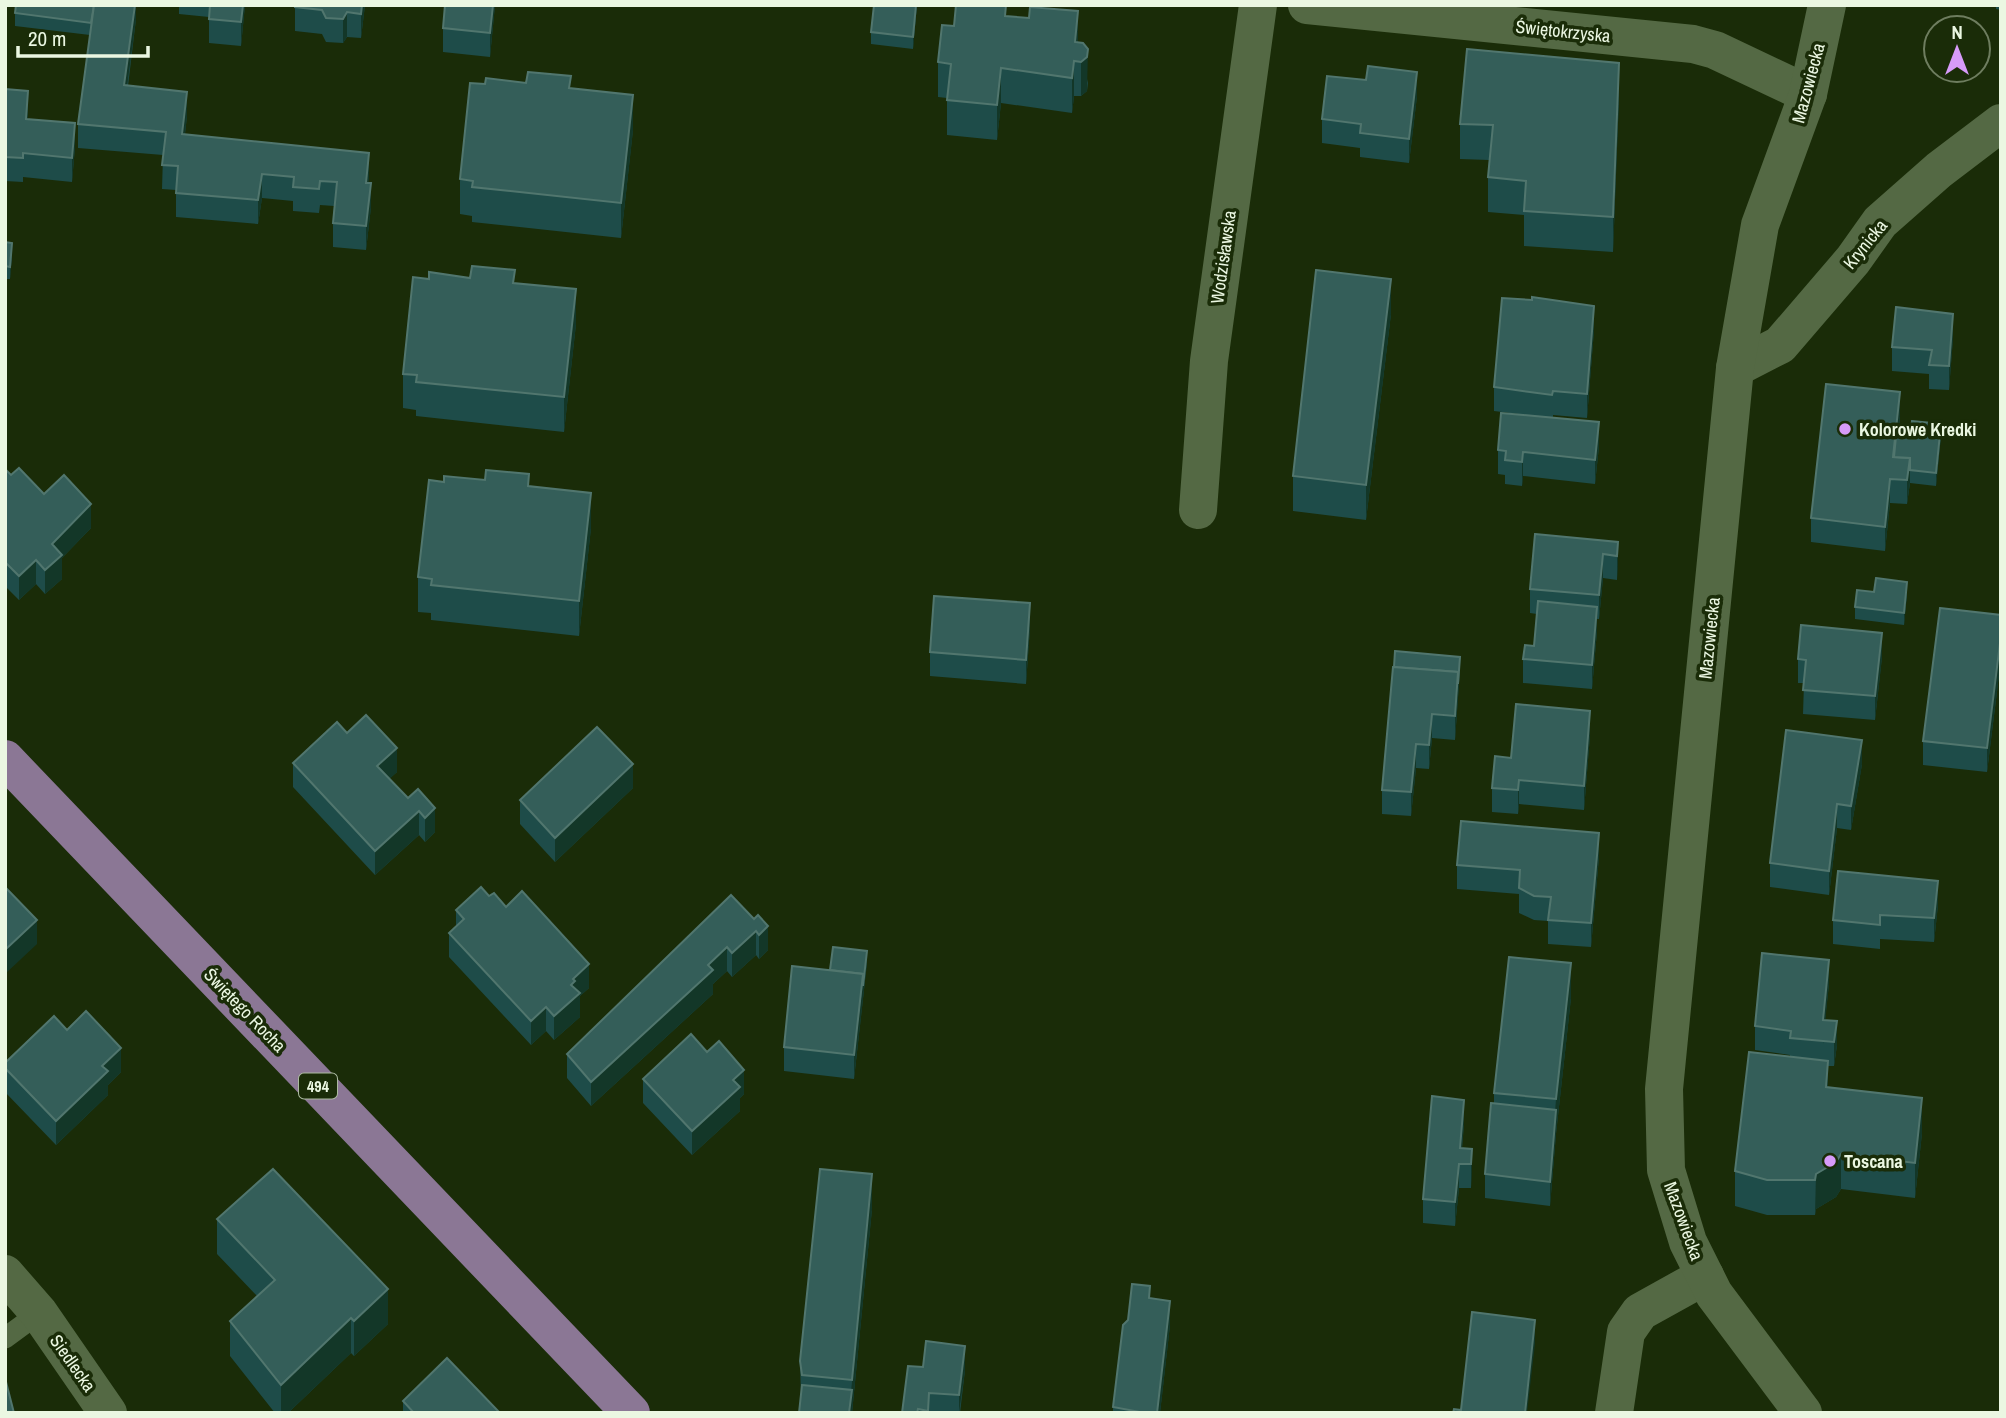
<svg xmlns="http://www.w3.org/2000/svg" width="2006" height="1418" font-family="'Archivo Narrow',sans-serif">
<rect width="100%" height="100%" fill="#1a2c08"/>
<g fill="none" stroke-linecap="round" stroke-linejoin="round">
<path stroke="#546944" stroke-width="21" d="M5 1338 39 1313"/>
<g stroke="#546944" stroke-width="38">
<path d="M1307 5 1693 44 1715 50 1808 94"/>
<path d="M1735 368 1780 345 1853 260 1880 222 1939 170 2001 123"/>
<path d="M1198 510 1209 361 1258 5"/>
<path d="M5 1274 39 1313 108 1413"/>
<path d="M1614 1413 1626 1332 1640 1312 1705 1276"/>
<path d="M1803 1413 1714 1294 1688 1242 1666 1170 1664 1089 1735 368 1760 225 1808 94 1827 5"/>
</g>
<path stroke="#8b7795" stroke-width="38" d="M5 759 631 1413"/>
</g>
<g fill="#1e4c49">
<path d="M136 5V19L128 86 187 116 185 134 369 177 368 183 371 207 366 250 333 247V223L334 206 320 205 319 213 293 211V201L262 198 258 224 176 217V190L162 189 163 155 78 148V124L90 35 15 26V13Z"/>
<path d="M179 5H245L241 46 209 43V17L179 14Z"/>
<path d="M295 5H365L361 38 347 37 343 43 326 42 322 34 295 31Z"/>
<path d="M445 5H495L490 57 443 52V28Z"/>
<path d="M917 5 913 49 871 44V32Z"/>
<path d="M1996 5H2001V10L1996 9Z"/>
<path d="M1006 16 1078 42 1088 83 1087 91 1081 96H1074L1072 113 1001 103 997 140 947 135V98L938 97V62L954 26Z"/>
<path d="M485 84 571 88 633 130 621 238 472 222V216L460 214V179Z"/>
<path d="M5 89 28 120 75 147 72 182 23 177V182L5 181Z"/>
<path d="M1417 96 1409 163 1360 157V148L1322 143V119Z"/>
<path d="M1619 98 1613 252 1524 246V215L1488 212V177L1489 160 1460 159V124Z"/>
<path d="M5 242 12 255 10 279H5Z"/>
<path d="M429 279 515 283 576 324 564 432 416 416V410L403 408V374Z"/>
<path d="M1391 314 1366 520 1293 511V476Z"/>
<path d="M1594 330 1587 418 1553 415V418L1599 446 1595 484 1523 476 1522 486 1505 484V475L1498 474V450L1527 415 1494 411V387Z"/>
<path d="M1953 338 1949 390 1929 389V374L1892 371V347Z"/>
<path d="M1900 416 1899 427 1941 436 1936 486 1910 483 1907 504 1890 503 1885 551 1811 542V518Z"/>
<path d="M5 469 11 475 44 494 91 528 62 558V579L45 594 36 584 19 600 5 586Z"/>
<path d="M444 482 529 486 591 528 579 636 431 620V613L418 612V577Z"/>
<path d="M1618 542 1617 580 1603 578 1599 619H1597V631L1592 689 1523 683V659L1534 646 1537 614 1530 613V589Z"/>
<path d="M1874 592 1907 594 1904 625 1855 619V607Z"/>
<path d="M2001 615V659L1987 772 1923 765V741Z"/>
<path d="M1030 627 1026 684 930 676V652Z"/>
<path d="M1882 657 1875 720 1803 714 1804 683H1798V659Z"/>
<path d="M1460 669 1455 740 1432 738 1429 769 1416 768 1411 816 1382 814V790Z"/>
<path d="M347 733 397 772 389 779 408 798 418 789 435 832 425 842 419 835 375 875 293 787V763Z"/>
<path d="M1590 735 1584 810 1519 804 1518 814 1492 812V788L1511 758Z"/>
<path d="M1862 764 1851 830 1837 828 1829 895 1770 887V863Z"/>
<path d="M633 788 555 862 520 824V800Z"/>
<path d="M1599 857 1591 947 1548 944V921L1534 920 1519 913V894L1457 889V865Z"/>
<path d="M489 896 506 907 589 988 580 996V1017L554 1040 546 1031 531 1045 449 957V933L456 926V910Z"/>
<path d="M1938 905 1934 942 1880 939V949L1833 944V920Z"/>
<path d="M754 919 768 950 759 959 756 955 732 977 727 971 713 984V994L591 1106 567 1078V1054Z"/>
<path d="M867 963 854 1079 784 1071V1047Z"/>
<path d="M1829 984 1825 1020 1837 1045 1834 1066H1828V1087L1922 1133 1915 1198 1841 1189 1836 1197 1816 1209 1815 1215H1767L1735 1206V1171L1790 1057V1055L1755 1050V1026Z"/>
<path d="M1571 998 1556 1134 1550 1206 1485 1198V1174L1494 1103V1093Z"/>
<path d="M67 1030 121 1072 108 1085V1095L56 1145 5 1092V1063Z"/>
<path d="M643 1079 744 1094 740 1098V1111L692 1155 643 1103Z"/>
<path d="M1464 1124 1462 1149H1472L1471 1188H1459L1455 1226 1423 1223V1199Z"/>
<path d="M872 1209 852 1413 801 1398 800 1361Z"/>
<path d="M217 1219 388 1324 354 1356 351 1353 288 1413H275L230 1356V1321L257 1296 217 1254Z"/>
<path d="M1150 1298 1170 1325 1160 1413H1113V1407L1128 1320Z"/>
<path d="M923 1367 965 1370 960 1413H902Z"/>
<path d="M403 1401 500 1413H403Z"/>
</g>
<g fill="#133728">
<path d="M135 5H136V19L124 109V85Z"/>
<path d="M243 5H245L241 46V22Z"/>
<path d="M362 5H365L361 38V14Z"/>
<path d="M493 5H495L490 57V33Z"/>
<path d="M916 5H917L913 49V37Z"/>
<path d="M1078 11V46L1075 42Z"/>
<path d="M347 12V37L343 43V19Z"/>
<path d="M1088 49 1087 91 1081 96V62Z"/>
<path d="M1074 61V96L1072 113V78Z"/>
<path d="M1619 63V98L1613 252V217Z"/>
<path d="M1001 68V103L997 140V105Z"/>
<path d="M1417 72V96L1409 163V139Z"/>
<path d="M28 91V115L26 143V119Z"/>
<path d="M187 92V116L182 158V134Z"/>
<path d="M633 95V130L621 238V203Z"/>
<path d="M75 123V147L72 182V158Z"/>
<path d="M369 153V177L366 207V183Z"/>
<path d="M262 174V198L258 224V200Z"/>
<path d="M371 183V207L366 250V226Z"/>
<path d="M12 243V255L10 279V267Z"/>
<path d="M1391 279V314L1366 520V485Z"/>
<path d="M576 289V324L564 432V397Z"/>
<path d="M1594 306V330L1587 418V394Z"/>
<path d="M1953 314V338L1949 390V366Z"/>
<path d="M1900 392V416L1894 469 1893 457Z"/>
<path d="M1599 422V446L1595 484V460Z"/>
<path d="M1941 424V436L1936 486V473Z"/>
<path d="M1523 452V476L1522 486V462Z"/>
<path d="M1910 458V482L1907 504V480Z"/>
<path d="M1890 479V503L1885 551V527Z"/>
<path d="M591 493V528L579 636V601Z"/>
<path d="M91 504V528L62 558V579L45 594V570L52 544Z"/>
<path d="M1618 542V566L1617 580V556Z"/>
<path d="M1603 554V578L1599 619V595Z"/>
<path d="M36 560V584L19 600V576Z"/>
<path d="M1907 582V594L1904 625V613Z"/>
<path d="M1030 603V627L1026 684V660Z"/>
<path d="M1597 607V631L1592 689V665Z"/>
<path d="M1882 633V657L1875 720V696Z"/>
<path d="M2001 635V659L1987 772V748Z"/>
<path d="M1460 657V669L1455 740V716Z"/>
<path d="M1590 711V735L1584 810V786Z"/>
<path d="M1432 714V738L1429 769V745Z"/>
<path d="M1862 740V764L1851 830V806Z"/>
<path d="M1416 744V768L1411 816V792Z"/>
<path d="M397 748V772L377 790V766Z"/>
<path d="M633 764V788L555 862V838Z"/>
<path d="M1519 780V804L1518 814V790Z"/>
<path d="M1837 804V828L1829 895V871Z"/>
<path d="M435 808V832L425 842V818Z"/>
<path d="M419 811V835L375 875V851Z"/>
<path d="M1599 833V857L1591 947V923Z"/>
<path d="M1938 881V905L1934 942V918Z"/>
<path d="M37 920V944L5 974V950Z"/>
<path d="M768 926V950L759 959V935Z"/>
<path d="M756 931V955L732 977V953Z"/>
<path d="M727 947V971L713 984V994L591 1106V1082Z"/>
<path d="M867 951V963L854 1079V1055Z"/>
<path d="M1829 960V984L1823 1044V1020Z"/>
<path d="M1571 963V998L1556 1134 1550 1206V1182L1556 1099Z"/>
<path d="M589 964V988L580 996V1017L554 1040V1016L573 979Z"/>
<path d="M546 1007V1031L531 1045V1021Z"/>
<path d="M1837 1021V1045L1834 1066V1042Z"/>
<path d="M121 1048V1072L108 1085V1095L56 1145V1121L102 1066Z"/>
<path d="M1828 1061V1096L1826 1087Z"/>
<path d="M744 1070V1094L740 1098V1111L692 1155V1131L733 1080Z"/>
<path d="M1922 1098V1133L1915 1198V1163Z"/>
<path d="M1464 1100V1124L1460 1164V1148Z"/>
<path d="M1472 1149V1173L1471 1188V1164Z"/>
<path d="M1841 1154V1189L1836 1197 1816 1209 1815 1215 1816 1174Z"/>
<path d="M1459 1164V1188L1455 1226V1202Z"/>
<path d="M872 1174V1209L852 1413H849Z"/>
<path d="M388 1289V1324L354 1356V1321Z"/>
<path d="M1170 1301V1325L1160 1413H1157Z"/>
<path d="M351 1318V1353L288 1413H281V1385Z"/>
<path d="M1535 1320V1344L1527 1413H1525Z"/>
<path d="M965 1346V1370L959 1413V1395Z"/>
</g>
<g fill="#345e59" stroke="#51766e" stroke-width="2">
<path d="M16 5H94L91 23 15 13Z"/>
<path d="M94 5H135L124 85 187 92 182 134 369 153 366 183H371L366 226 333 223 337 182 320 181 319 189 293 187 294 177 262 174 258 200 176 193 178 166 162 165 166 132 78 124Z"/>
<path d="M210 5H243L241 22 209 19Z"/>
<path d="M295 5H362L361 14 347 12 343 19 326 18 322 10 295 7Z"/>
<path d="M445 5H493L490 33 443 28Z"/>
<path d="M874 5H916L913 37 871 32Z"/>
<path d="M956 5H1006L1005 16 1029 18 1030 7 1078 11 1075 42 1083 43 1088 49 1087 57 1081 62 1074 61 1072 78 1001 68 997 105 947 100 951 64 938 62 942 25 954 26Z"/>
<path d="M1467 49 1619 63 1613 217 1524 211 1526 181 1488 177 1493 125 1460 124Z"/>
<path d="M1368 66 1417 72 1409 139 1360 133 1361 124 1322 119 1327 76 1366 80Z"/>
<path d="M528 72 571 76 569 88 633 95 621 203 472 187 473 181 460 179 470 83 485 84 486 78 526 83Z"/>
<path d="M5 89 28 91 26 119 75 123 72 158 23 153V158L5 157Z"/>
<path d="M5 242 12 243 10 267 5 266Z"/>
<path d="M472 266 515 270 513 283 576 289 564 397 416 382 417 375 403 374 413 277 429 279V272L470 278Z"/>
<path d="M1316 270 1391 279 1366 485 1293 476Z"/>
<path d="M1532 297 1594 306 1587 394 1553 391 1552 395 1494 387 1502 298 1532 300Z"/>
<path d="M1896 307 1953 314 1949 366 1929 365 1932 350 1892 347Z"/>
<path d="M1826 384 1900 392 1893 457 1910 458 1907 480 1890 479 1885 527 1811 518Z"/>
<path d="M1501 413 1599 422 1595 460 1523 452 1522 462 1505 460 1506 451 1498 450Z"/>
<path d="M1912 421 1941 424 1936 473 1910 470V458L1894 457 1897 426 1911 429Z"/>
<path d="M19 468 44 494 64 475 91 504 52 544 62 555 45 570 36 560 19 576 5 562V469L11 475Z"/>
<path d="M486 470 529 474 528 486 591 493 579 601 431 585 432 579 418 577 429 480 444 482V476L485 480Z"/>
<path d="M1535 534 1618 542 1617 556 1603 554 1599 595 1530 589Z"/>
<path d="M1876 578 1907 582 1904 613 1855 607 1857 590 1874 592Z"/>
<path d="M934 596 1030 603 1026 660 930 652Z"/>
<path d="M1538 601 1597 607 1592 665 1523 659 1525 645 1534 646Z"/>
<path d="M1940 608 2001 615V635L1987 748 1923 741Z"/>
<path d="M1801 625 1882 633 1875 696 1803 690 1806 660 1798 659Z"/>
<path d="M1395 651 1460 657 1458 684V672L1394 667Z"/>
<path d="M1393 667 1458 672 1455 716 1432 714 1429 745 1416 744 1411 792 1382 790Z"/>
<path d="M1516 704 1590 711 1584 786 1519 780 1518 790 1492 788 1495 756 1511 758Z"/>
<path d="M366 715 397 748 377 766 408 798 418 789 435 808 425 818 419 811 375 851 293 763 337 722 347 733Z"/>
<path d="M597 727 633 764 555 838 520 800Z"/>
<path d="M1786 730 1862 740 1851 806 1837 804 1829 871 1770 863Z"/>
<path d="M1461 821 1599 833 1591 923 1548 920 1551 897 1534 896 1519 888 1520 870 1457 865Z"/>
<path d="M1838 871 1938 881 1934 918 1880 915V925L1833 920Z"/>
<path d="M5 887 37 920 5 950Z"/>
<path d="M481 887 489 896 494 893 506 907 522 891 589 964 573 979 575 981 571 985 580 993 554 1016 546 1007 531 1021 449 933 464 919 456 910Z"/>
<path d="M731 895 754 919 758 915 768 926 759 935 756 931 732 953 727 947 708 965 713 970 591 1082 567 1054Z"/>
<path d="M833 947 867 951 863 986V974L830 970Z"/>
<path d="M1762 953 1829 960 1823 1020 1837 1021 1834 1042 1790 1038 1791 1031 1755 1026Z"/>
<path d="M1509 957 1571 963 1556 1099 1494 1093Z"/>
<path d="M792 966 863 974 854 1055 784 1047Z"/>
<path d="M86 1011 121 1048 102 1066 108 1071 56 1121 5 1068V1063L54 1016 67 1030Z"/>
<path d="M691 1034 707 1052 719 1041 744 1070 733 1080 740 1087 692 1131 643 1079Z"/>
<path d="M1749 1052 1828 1061 1826 1087 1922 1098 1915 1163 1841 1154 1836 1162 1816 1174 1815 1180H1767L1735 1171Z"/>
<path d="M1432 1096 1464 1100 1460 1148 1472 1149 1471 1164H1459L1455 1202 1423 1199Z"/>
<path d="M1491 1103 1556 1110 1550 1182 1485 1174Z"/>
<path d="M273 1169 388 1289 354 1321 351 1318 281 1385 230 1321 275 1280 217 1219Z"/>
<path d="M820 1169 872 1174 852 1380 802 1375 800 1361Z"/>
<path d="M1132 1284 1150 1286 1149 1298 1170 1301 1157 1413H1145L1113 1407 1123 1325 1128 1320Z"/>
<path d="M1472 1312 1535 1320 1525 1413H1453L1454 1409 1461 1410Z"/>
<path d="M926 1341 965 1346 959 1395 929 1393 928 1411 918 1409 917 1413H902L908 1366 923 1367Z"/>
<path d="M447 1358 500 1413H414L403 1401Z"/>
<path d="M5 1378 14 1413H5Z"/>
<path d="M802 1385 852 1390 849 1413H799Z"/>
</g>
<g fill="#d79bf9" stroke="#1a2c08" stroke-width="2.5">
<circle cx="1845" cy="429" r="7"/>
<circle cx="1830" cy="1161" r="7"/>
</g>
<g text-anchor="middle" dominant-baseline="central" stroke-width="7" stroke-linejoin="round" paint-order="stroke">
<rect fill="#1a2c08" stroke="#acbaa1" stroke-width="2" x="299" y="1073.5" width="38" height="25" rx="5"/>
<g font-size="16" font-weight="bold" fill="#ebf7e2">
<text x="318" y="1086">494</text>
</g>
<g font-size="18" fill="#ebf7e2" stroke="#1a2c08">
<text transform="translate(1563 31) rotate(6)">Świętokrzyska</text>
<text transform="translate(1808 83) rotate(-75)">Mazowiecka</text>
<text transform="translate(1865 244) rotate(-51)">Krynicka</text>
<text transform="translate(1223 257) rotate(-82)">Wodzisławska</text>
<text transform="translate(1709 638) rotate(-84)">Mazowiecka</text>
<text transform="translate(245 1010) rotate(46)">Świętego Rocha</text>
<text transform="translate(1684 1221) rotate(70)">Mazowiecka</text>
<text transform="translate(73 1363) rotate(55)">Siedlecka</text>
</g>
<g font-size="18" font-weight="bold" fill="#ebf7e2" stroke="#1a2c08" text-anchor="start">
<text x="1859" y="429">Kolorowe Kredki</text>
<text x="1844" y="1161">Toscana</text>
</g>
</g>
<rect width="2006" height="1418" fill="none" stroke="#ebf7e2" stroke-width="14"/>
<g transform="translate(1957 49)"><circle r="33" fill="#1a2c08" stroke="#6e7d5f" stroke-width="2"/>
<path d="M0-5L12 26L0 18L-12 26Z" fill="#d79bf9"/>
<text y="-10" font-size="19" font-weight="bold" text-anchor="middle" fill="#ebf7e2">N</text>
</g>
<path d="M18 46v10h130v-10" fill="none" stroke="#ebf7e2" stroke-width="3.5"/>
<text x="28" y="46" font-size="21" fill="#ebf7e2" stroke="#1a2c08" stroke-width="5" paint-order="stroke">20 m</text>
</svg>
